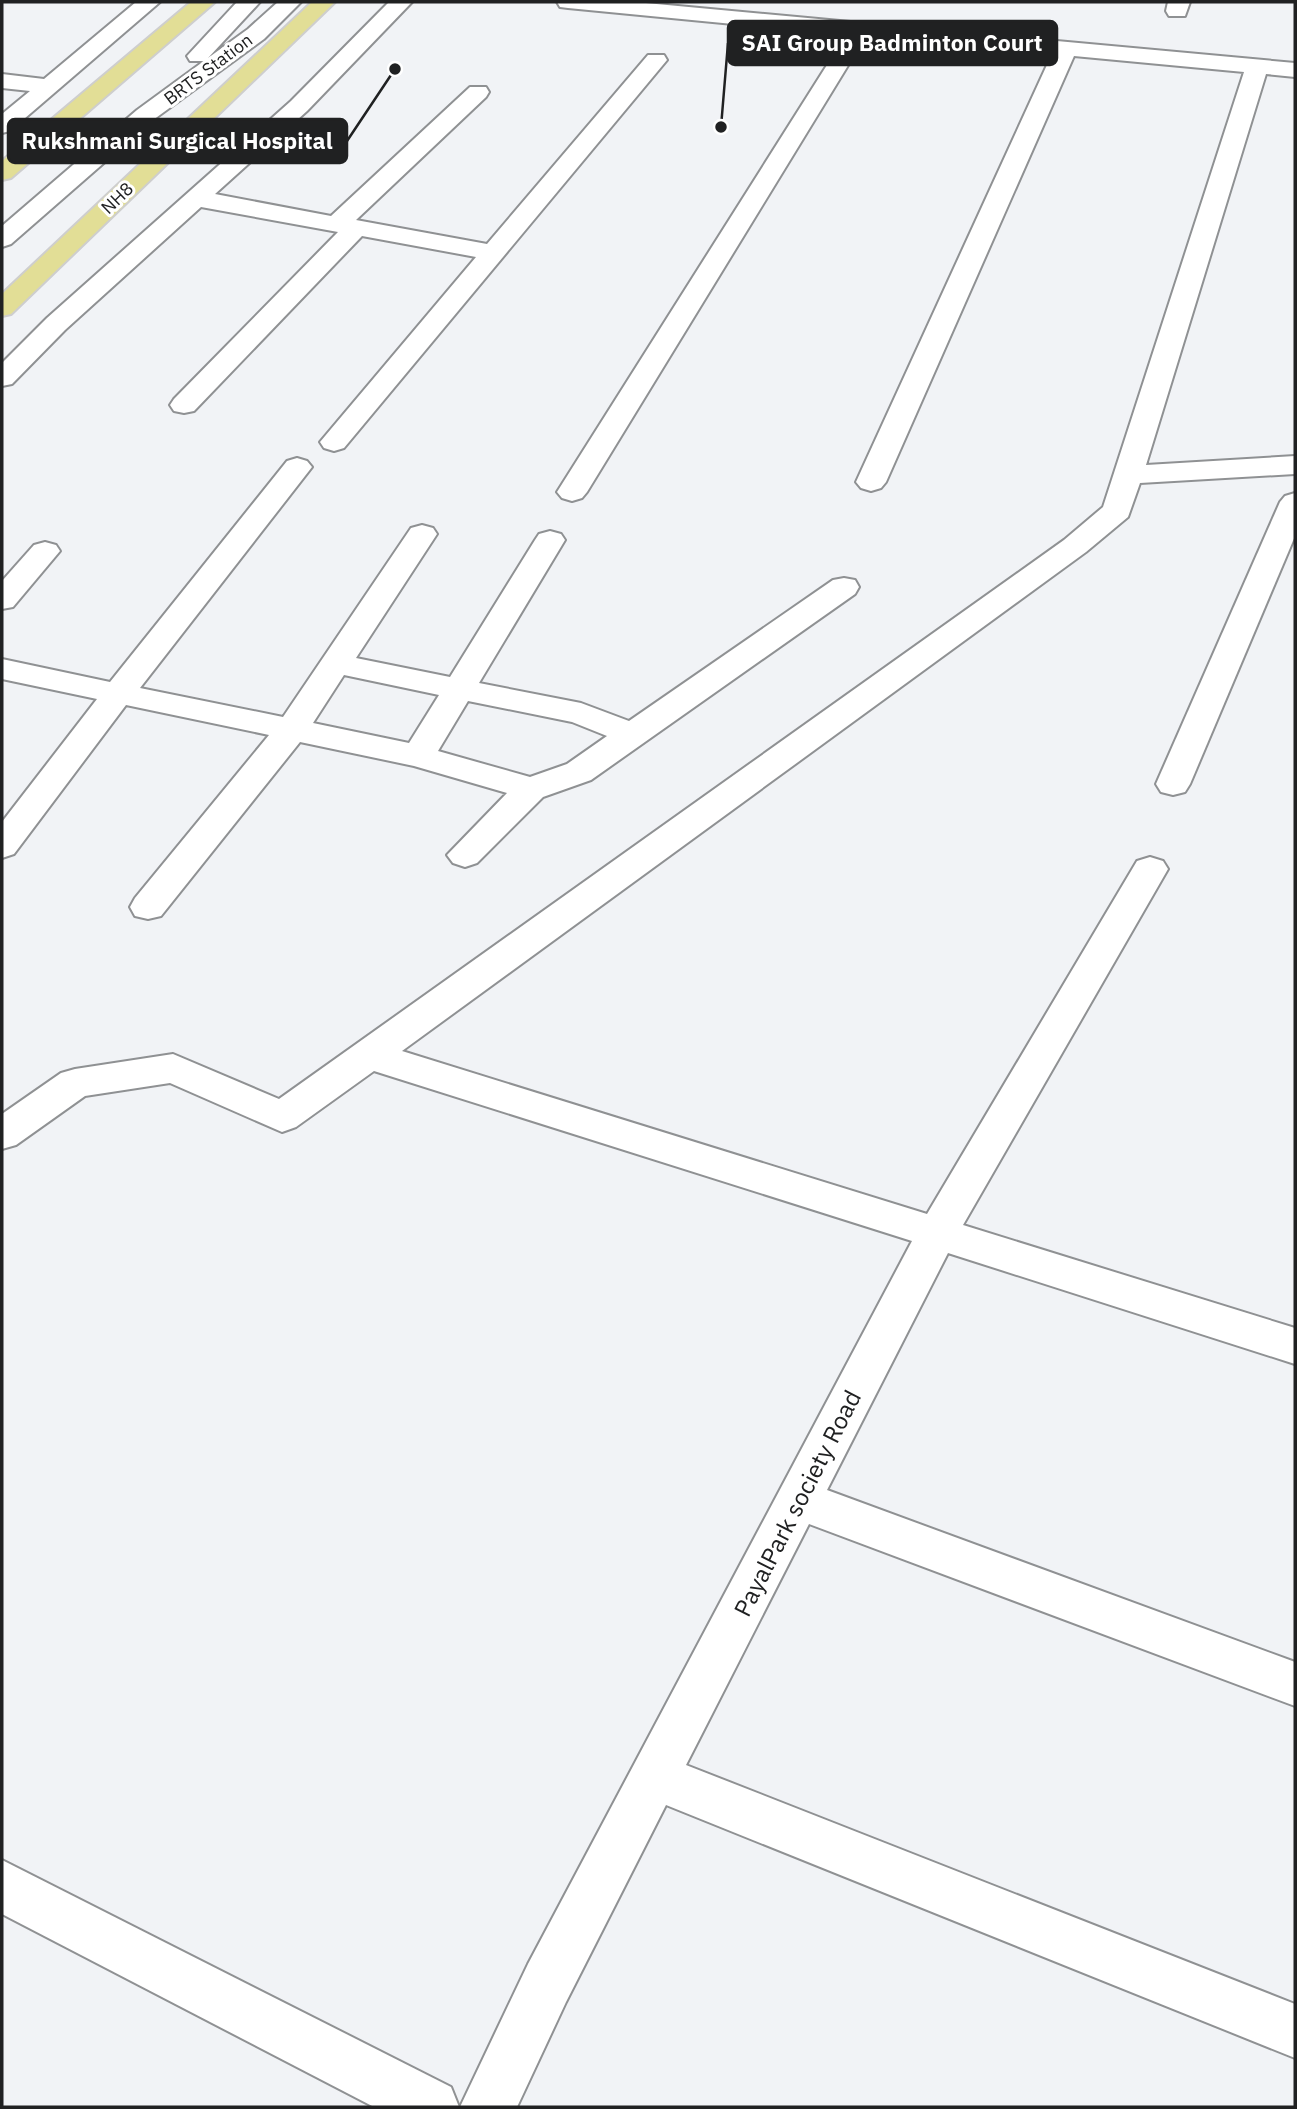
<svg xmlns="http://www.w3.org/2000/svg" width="1297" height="2109" font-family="'IBM Plex Sans',sans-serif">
<rect width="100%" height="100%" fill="#f1f3f6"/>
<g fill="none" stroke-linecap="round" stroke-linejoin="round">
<g stroke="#8f9193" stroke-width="4">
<g id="minor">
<path d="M136 2H160L10 131 2 133V114L30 91 2 88V74L44 79Z"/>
<path d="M237 2H260L208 58 248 29 278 2H301L264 39 153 120 11 244 2 247V226L137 110 204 61H190L187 56Z"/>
<path d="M389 2H412L307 111 215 194 331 216 470 87H486L489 92 486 97 356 220 487 244 648 55H664L667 60 344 448 334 451 324 448 320 442 476 257 362 236 194 411 184 413 174 411 170 405 174 399 338 232 201 207 65 330 12 384 2 386V363L47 318 291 101Z"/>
<path d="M557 2H635L1295 63V77L1266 74 1146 465 1295 456V474L1140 483 1128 517 1086 552 402 1051 927 1214 1137 861 1150 857 1163 861 1168 869 963 1225 1295 1328V1364L948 1253 827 1490 1295 1662V1706L809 1524 686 1765 1295 2004V2058L666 1805 566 2002 517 2107H460L528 1964 912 1241 374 1071 296 1127 282 1132 170 1083 85 1096 16 1145 2 1149V1114L61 1073 75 1069 173 1054 279 1099 1064 540 1103 507 1244 72 1074 56 886 482 881 488 871 491 861 488 856 482 1052 54 866 36 587 492 582 498 572 501 562 498 557 492 846 35 568 8 560 7Z"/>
<path d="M1168 2H1190L1185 16H1169L1166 11Z"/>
<path d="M297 458 307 461 312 467 140 688 283 717 411 528 422 525 433 528 437 534 356 658 450 677 535 540 539 534 550 531 561 534 565 540 479 683 581 703 629 721 833 580 844 578 855 580 859 587 855 594 591 780 543 797 477 863 465 867 453 863 447 855 507 793 414 766 300 742 161 916 148 919 135 916 130 907 135 898 269 735 126 705 14 854 2 858V822L97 699 2 679V659L110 682 287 461ZM344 675 439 695 409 743 313 723ZM468 701 572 722 607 736 567 764 530 777 438 751Z"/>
<path d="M1295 493V536L1190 784 1185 792 1173 795 1161 792 1156 784 1280 502 1285 496Z"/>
<path d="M45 542 56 545 60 551 13 607 2 609V581L34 545Z"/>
<path d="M2 1860 451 2087 459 2107H374L2 1914Z"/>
</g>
</g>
<g stroke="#cecece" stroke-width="4">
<g id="major">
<path d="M191 2H215L11 178 2 180V161Z"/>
<path d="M312 2H335L11 314 2 316V294Z"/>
</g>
</g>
<use href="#minor" fill="#fff" fill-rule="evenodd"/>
<use href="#major" fill="#e2de96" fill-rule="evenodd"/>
</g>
<g text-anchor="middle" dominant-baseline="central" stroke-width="6" stroke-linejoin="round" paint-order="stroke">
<g font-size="18" fill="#202122" stroke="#fff">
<text transform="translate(208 69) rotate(-37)">BRTS Station</text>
<text transform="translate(117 198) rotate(-44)">NH8</text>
</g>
<g font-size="24" fill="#202122" stroke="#fff">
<text transform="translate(797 1503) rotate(-63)">PayalPark society Road</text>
</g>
</g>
<path fill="none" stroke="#202122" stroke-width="2.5" d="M721 127L728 43M395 69L347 141"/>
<g fill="#202122" stroke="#fff" stroke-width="2.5">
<circle cx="721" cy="127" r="7"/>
<circle cx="395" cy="69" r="7"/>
</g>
<g fill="#202122" stroke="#202122" stroke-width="2.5">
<rect x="728" y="21" width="329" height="44" rx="7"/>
<rect x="8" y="119" width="339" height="44" rx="7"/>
</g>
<g font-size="23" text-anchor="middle" font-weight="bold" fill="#fff">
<text x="892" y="51">SAI Group Badminton Court</text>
<text x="177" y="149">Rukshmani Surgical Hospital</text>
</g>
<rect width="1297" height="2109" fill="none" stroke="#202122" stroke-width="7"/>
</svg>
